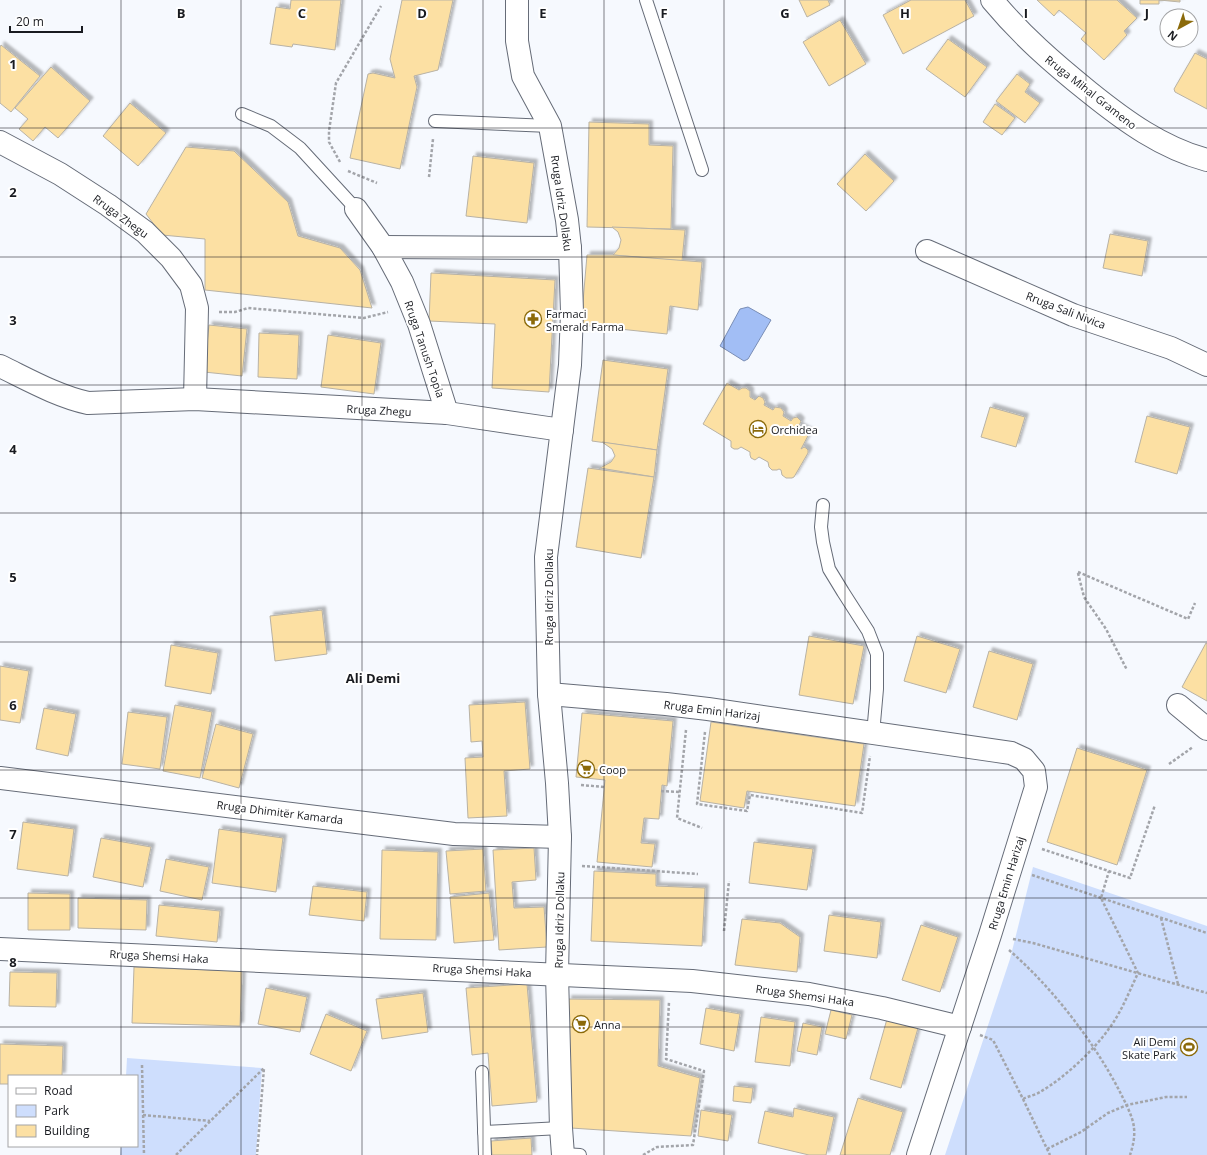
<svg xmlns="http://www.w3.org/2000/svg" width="1207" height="1155" font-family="'Open Sans',sans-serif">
<defs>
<filter id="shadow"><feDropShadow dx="3.5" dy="-3.5" stdDeviation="1" flood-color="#0004"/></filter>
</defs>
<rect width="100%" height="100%" fill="#f6f9fe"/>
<g fill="#cedefd">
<path d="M1033 867 1207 926V1155H945L1010 959Z"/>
<path d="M127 1058 262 1068 256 1155H120L121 1146H137V1076H126Z"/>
</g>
<path fill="#a2bef5" stroke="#798db5" d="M748 307 771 320 748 359 744 361 720 346 740 309Z"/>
<g fill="#fce0a3" stroke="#b8b2a5" filter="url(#shadow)">
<path d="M291 0H341L335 50 293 44 292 47 270 44 276 7 290 9Z"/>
<path d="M402 0H453L438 70 414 76 417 87 400 169 350 158 368 74 373 73 395 78 390 59Z"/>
<path d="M799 0H828L830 5 807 17Z"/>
<path d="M911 0H965L974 16 903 54 883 15Z"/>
<path d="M1037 0H1117L1137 18 1124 31 1127 35 1104 60 1081 39 1086 33 1059 10 1054 16Z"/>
<path d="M1140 0H1180V2L1159 0V4H1140Z"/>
<path d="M840 20 866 64 829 86 803 42Z"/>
<path d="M948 39 987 67 965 97 926 69Z"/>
<path d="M1 45 40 76 11 112 0 103V47Z"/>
<path d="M1195 53 1207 59V109L1175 92 1174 89Z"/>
<path d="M51 67 90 101 58 138 45 127 33 141 19 129 28 119 15 108Z"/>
<path d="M1017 74 1030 84 1025 92 1040 103 1025 123 996 101Z"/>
<path d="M130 103 166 133 138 166 103 136Z"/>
<path d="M995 104 1015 118 1002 135 983 122Z"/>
<path d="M589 122 649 124V145L673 146 671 229 587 227Z"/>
<path d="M186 147 234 151 288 202 298 236 340 248 360 270 372 308 205 290V239L162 235 146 214Z"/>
<path d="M865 154 894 181 866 211 837 184Z"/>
<path d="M473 156 534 163 527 223 466 216Z"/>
<path d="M612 227 685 230 682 261 613 255 619 248 621 240 618 232Z"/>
<path d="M1110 234 1148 241 1142 276 1103 268Z"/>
<path d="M587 255H613L702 262 698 310 670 306 667 334 581 325Z"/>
<path d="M431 273 555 280 549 392 492 388 495 324 429 321Z"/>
<path d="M209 325 247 329 242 376 204 372Z"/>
<path d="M259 333 299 335 297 379 258 377Z"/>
<path d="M328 335 381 343 374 394 321 387Z"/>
<path d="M603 360 668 369 657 450 592 441Z"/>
<path d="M727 383 739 390 742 388H746L750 391V397L755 400 759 396 763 398 765 402 764 405 773 410 775 407 781 408 784 412 783 416 791 421 793 418 797 417 801 421 799 426 810 432 801 449 804 447 806 448 808 450V453L794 477 792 478H786L782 475 781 470 779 469 777 470H772L769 467 768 462 759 457 755 460 751 458 750 455V452L741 447 738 449H734L731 447V441L703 424Z"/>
<path d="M990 407 1025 417 1016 447 981 437Z"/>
<path d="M1147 416 1190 427 1177 474 1135 462Z"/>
<path d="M602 442 657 450 654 477 600 468 611 462 615 456 612 449Z"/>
<path d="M588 468 654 477 641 558 576 547Z"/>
<path d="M322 610 327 654 275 661 270 616Z"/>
<path d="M809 636 864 646 853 704 799 695Z"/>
<path d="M917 636 960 649 946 693 904 681Z"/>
<path d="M1206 643 1207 644V701L1182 687Z"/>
<path d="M171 645 218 653 211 694 165 686Z"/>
<path d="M989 651 1033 664 1017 720 973 707Z"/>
<path d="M0 666 29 671 20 723 0 720Z"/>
<path d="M525 702 530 769 504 771 507 816 468 818 465 758 483 757 482 741 471 742 469 705Z"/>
<path d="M175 705 212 712 200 778 163 771Z"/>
<path d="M44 708 76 714 68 756 36 749Z"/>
<path d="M128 712 167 717 160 769 122 764Z"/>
<path d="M582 713 673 721 667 786 662 785 659 819 644 818 641 843 655 844 652 867 597 862 605 780 576 777Z"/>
<path d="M711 722 864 744 855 806 747 791 744 808 700 801Z"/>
<path d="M216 724 253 734 239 788 202 778Z"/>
<path d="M1077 748 1147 770 1117 865 1047 842Z"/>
<path d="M23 822 74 829 68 876 17 869Z"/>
<path d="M219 829 283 838 276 892 212 883Z"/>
<path d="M101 838 151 847 143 887 93 877Z"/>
<path d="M754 842 813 849 807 890 749 883Z"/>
<path d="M534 848 536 880 512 882 514 908 544 907 547 947 499 950 493 850Z"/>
<path d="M483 849 486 891 450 894 446 851Z"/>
<path d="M382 850 438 852 436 940 380 939Z"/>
<path d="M166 859 209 867 202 900 160 891Z"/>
<path d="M594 871 656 874V886L705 888 702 946 591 941Z"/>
<path d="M313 886 367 892 364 921 309 915Z"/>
<path d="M28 893 70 894V930H28Z"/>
<path d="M489 893 494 940 454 943 450 897Z"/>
<path d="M78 898 147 900 146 930 78 928Z"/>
<path d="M159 905 220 911 217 942 156 936Z"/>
<path d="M829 915 881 922 877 958 824 951Z"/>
<path d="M742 919 780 923 800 937 797 972 735 965Z"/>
<path d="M921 925 958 937 940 992 902 980Z"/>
<path d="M134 967 242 971 240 1026 132 1023Z"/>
<path d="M10 972 57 973 56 1007 9 1006Z"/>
<path d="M527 984 537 1102 492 1106 488 1053 472 1055 466 988Z"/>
<path d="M266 988 307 997 300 1032 258 1024Z"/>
<path d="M423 993 428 1032 382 1039 376 999Z"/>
<path d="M568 999 660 1000 658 1066 700 1078 691 1136 571 1128Z"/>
<path d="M706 1008 740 1014 734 1051 700 1044Z"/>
<path d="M831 1010 852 1015 846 1039 825 1034Z"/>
<path d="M326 1014 367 1031 351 1071 310 1054Z"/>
<path d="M761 1017 795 1022 790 1066 755 1062Z"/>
<path d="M887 1019 918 1028 901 1088 870 1079Z"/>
<path d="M803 1023 822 1027 817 1055 797 1051Z"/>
<path d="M0 1044 63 1046 62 1076H9V1084H0Z"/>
<path d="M734 1086 753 1088 751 1103 733 1101Z"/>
<path d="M858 1098 903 1112 890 1155H840Z"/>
<path d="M794 1108 834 1117 826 1155H809L758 1143 765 1111 793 1117Z"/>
<path d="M701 1110 732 1115 728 1141 698 1136Z"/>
<path d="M531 1138 532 1155H492L491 1141Z"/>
</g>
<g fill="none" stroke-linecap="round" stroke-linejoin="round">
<g stroke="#666c78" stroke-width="14">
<g id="service">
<path d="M646 0 702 170"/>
<path d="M242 114 271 126 300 148 356 209"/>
<path d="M435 121 550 126"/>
<path d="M823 505 821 527 823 542 829 569 843 592 868 631 877 654V689L873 734"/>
<path d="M482 1072 485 1155"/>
<path d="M484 1132 561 1128"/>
<path d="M563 1154 580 1155"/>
</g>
</g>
<g stroke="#666c78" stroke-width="24">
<g id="minor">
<path d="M517 0V41L523 76 550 126 567 220 570 248 572 312 570 365 546 557 549 694 557 783 560 837 557 974 561 1128 563 1155"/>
<path d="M0 142 60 174 108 205 145 232 171 258 191 285 197 308 195 399"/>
<path d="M356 209 383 247 402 282 419 324 447 413"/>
<path d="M383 247 570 248"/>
<path d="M927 251 1073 315 1171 348 1207 365"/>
<path d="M0 366C29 380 57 396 88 403L195 399 447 413 562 430"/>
<path d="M549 694 666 704 708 709 1011 753 1024 759 1034 771 1036 787 990 935 918 1155"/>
<path d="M1178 705 1207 729"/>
<path d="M0 778 454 834 560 837"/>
<path d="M0 949 692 981 809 994 882 1008 960 1027"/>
</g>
</g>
<g stroke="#666c78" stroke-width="24">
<path id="tertiary" d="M992 0C1022 36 1053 63 1089 92 1125 121 1162 148 1207 160"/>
</g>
<g stroke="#a3a5aa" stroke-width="2.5" stroke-dasharray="3 2" stroke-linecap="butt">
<path d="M340 162 329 142V131L336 83 381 6"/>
<path d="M348 171 377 183"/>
<path d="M429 177 433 139"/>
<path d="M219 312H235L248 308 364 318 388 312"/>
<path d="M1078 572 1188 619 1195 603"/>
<path d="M1078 573 1084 597 1106 629 1127 670"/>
<path d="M686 730 677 818 702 828"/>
<path d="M705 732 697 804 747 811 750 795 862 813 870 756"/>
<path d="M1169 764 1193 747"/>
<path d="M581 785 604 787"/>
<path d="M661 791 680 792"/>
<path d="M1042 849 1130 878 1155 805"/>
<path d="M582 866 698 874"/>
<path d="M1032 875 1207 933"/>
<path d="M1161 918 1178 984"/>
<path d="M724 931 729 881"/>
<path d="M1013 939 1033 943 1207 993"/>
<path d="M1009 950C1053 988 1095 1043 1121 1094 1126 1104 1133 1117 1134 1128 1135 1137 1133 1146 1130 1155"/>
<path d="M980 1035 993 1040 1023 1099 1050 1155"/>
<path d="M142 1065 144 1155"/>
<path d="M1023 1099C1029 1096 1035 1095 1040 1092 1064 1078 1092 1052 1108 1030 1121 1013 1129 992 1138 973L1101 898 1109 871"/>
<path d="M143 1115 210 1121"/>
<path d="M1047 1149 1081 1132 1108 1113 1127 1105 1166 1097H1187"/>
<path d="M176 1155 264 1068 257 1155"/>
<path d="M643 1155 657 1147 693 1145 704 1071 666 1059 669 1002"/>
</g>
<use href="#service" stroke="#fff" stroke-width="12"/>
<use href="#minor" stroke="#fff" stroke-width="22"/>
<use href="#tertiary" stroke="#fff" stroke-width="22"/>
</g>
<path fill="none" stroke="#191b20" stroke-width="1" stroke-opacity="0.55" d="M121 0V1076M241 0V1155M362 0V1155M483 0V1155M604 0V1155M724 0V1155M845 0V1155M966 0V1155M1086 0V1155M0 128H1207M0 257H1207M0 385H1207M0 513H1207M0 642H1207M0 770H1207M0 898H1207M0 1027H1207M121 1146V1155"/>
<defs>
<g id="pharmacy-ring" transform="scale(0.9)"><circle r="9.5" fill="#fff" stroke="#8b6a0a" stroke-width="1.5"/><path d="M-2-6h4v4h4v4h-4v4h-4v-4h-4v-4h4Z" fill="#8b6a0a"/></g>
<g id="hotel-ring" transform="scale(0.9)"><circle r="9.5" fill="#fff" stroke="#8b6a0a" stroke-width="1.5"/><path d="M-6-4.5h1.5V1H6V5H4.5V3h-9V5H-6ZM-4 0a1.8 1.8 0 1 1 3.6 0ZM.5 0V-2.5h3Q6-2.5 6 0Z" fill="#8b6a0a"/></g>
<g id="supermarket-ring" transform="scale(0.9)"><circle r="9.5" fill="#fff" stroke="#8b6a0a" stroke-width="1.5"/><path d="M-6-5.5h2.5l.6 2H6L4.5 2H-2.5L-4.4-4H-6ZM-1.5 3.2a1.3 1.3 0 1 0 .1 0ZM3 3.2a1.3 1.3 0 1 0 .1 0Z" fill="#8b6a0a"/></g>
<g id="stadium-ring" transform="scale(0.9)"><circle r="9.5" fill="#fff" stroke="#8b6a0a" stroke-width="1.5"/><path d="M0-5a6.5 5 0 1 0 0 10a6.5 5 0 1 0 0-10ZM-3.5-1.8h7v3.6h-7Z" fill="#8b6a0a"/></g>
</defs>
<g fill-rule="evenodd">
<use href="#pharmacy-ring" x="533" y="319"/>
<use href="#hotel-ring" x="758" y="429"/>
<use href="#supermarket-ring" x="586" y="769"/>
<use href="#supermarket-ring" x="581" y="1024"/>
<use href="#stadium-ring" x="1189" y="1047"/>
</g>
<g text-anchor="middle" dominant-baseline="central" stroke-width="4" stroke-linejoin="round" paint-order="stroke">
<g font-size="11" fill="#191b20" stroke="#fff">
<text transform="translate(1091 92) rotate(38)">Rruga Mihal Grameno</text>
<text transform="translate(562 203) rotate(82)">Rruga Idriz Dollaku</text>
<text transform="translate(121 216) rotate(36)">Rruga Zhegu</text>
<text transform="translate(1066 310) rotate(21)">Rruga Sali Nivica</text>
<text transform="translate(425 349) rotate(71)">Rruga Tanush Topia</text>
<text transform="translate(379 410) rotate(3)">Rruga Zhegu</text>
<text transform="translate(548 597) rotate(-90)">Rruga Idriz Dollaku</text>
<text transform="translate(712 710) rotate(7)">Rruga Emin Harizaj</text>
<text transform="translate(280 812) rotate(7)">Rruga Dhimitër Kamarda</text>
<text transform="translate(1006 883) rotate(-73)">Rruga Emin Harizaj</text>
<text transform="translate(559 920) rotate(-89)">Rruga Idriz Dollaku</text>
<text transform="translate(159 956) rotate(3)">Rruga Shemsi Haka</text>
<text transform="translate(482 970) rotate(3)">Rruga Shemsi Haka</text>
<text transform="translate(805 995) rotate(8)">Rruga Shemsi Haka</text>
</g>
<g font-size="11" fill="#191b20" stroke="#fff" text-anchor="start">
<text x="546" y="313">Farmaci<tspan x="546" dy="13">Smerald Farma</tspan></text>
<text x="771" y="429">Orchidea</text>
<text x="599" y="769">Coop</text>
<text x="594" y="1024">Anna</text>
<text x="1176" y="1041" text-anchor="end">Ali Demi<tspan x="1176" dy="13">Skate Park</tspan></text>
</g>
<g font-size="13" font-weight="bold" fill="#191b20" stroke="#fff">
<text x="373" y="678">Ali Demi</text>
</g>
</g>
<g font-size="13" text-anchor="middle" font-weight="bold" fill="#191b20" stroke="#fff" stroke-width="4" stroke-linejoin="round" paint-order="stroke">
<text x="181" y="18">B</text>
<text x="302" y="18">C</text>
<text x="422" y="18">D</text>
<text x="543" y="18">E</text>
<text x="664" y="18">F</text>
<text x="785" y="18">G</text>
<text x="905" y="18">H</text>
<text x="1026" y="18">I</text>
<text x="1147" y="18">J</text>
<text x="13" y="69">1</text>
<text x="13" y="197">2</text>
<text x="13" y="325">3</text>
<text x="13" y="454">4</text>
<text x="13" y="582">5</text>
<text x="13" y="710">6</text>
<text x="13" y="839">7</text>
<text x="13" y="967">8</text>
</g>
<rect x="8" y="1075" width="130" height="72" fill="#ffffff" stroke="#a3a4a6"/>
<rect x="16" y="1088" width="20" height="6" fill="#ffffff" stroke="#a3a4a6"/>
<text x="44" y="1095" font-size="12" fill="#191b20">Road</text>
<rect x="16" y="1105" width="20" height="12" fill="#cedefd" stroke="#a3a4a6"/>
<text x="44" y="1115" font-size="12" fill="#191b20">Park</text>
<rect x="16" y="1125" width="20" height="12" fill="#fce0a3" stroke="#a3a4a6"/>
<text x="44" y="1135" font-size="12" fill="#191b20">Building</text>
<g transform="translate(1179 28) rotate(220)"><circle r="19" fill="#ffffff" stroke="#a3a4a6"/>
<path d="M0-3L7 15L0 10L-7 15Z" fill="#8b6a0a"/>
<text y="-6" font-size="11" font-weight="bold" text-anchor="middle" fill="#191b20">N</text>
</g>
<path d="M10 26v6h72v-6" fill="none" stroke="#191b20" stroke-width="2"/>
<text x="16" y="26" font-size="12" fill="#191b20" stroke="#ffffff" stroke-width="3" paint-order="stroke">20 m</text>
</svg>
